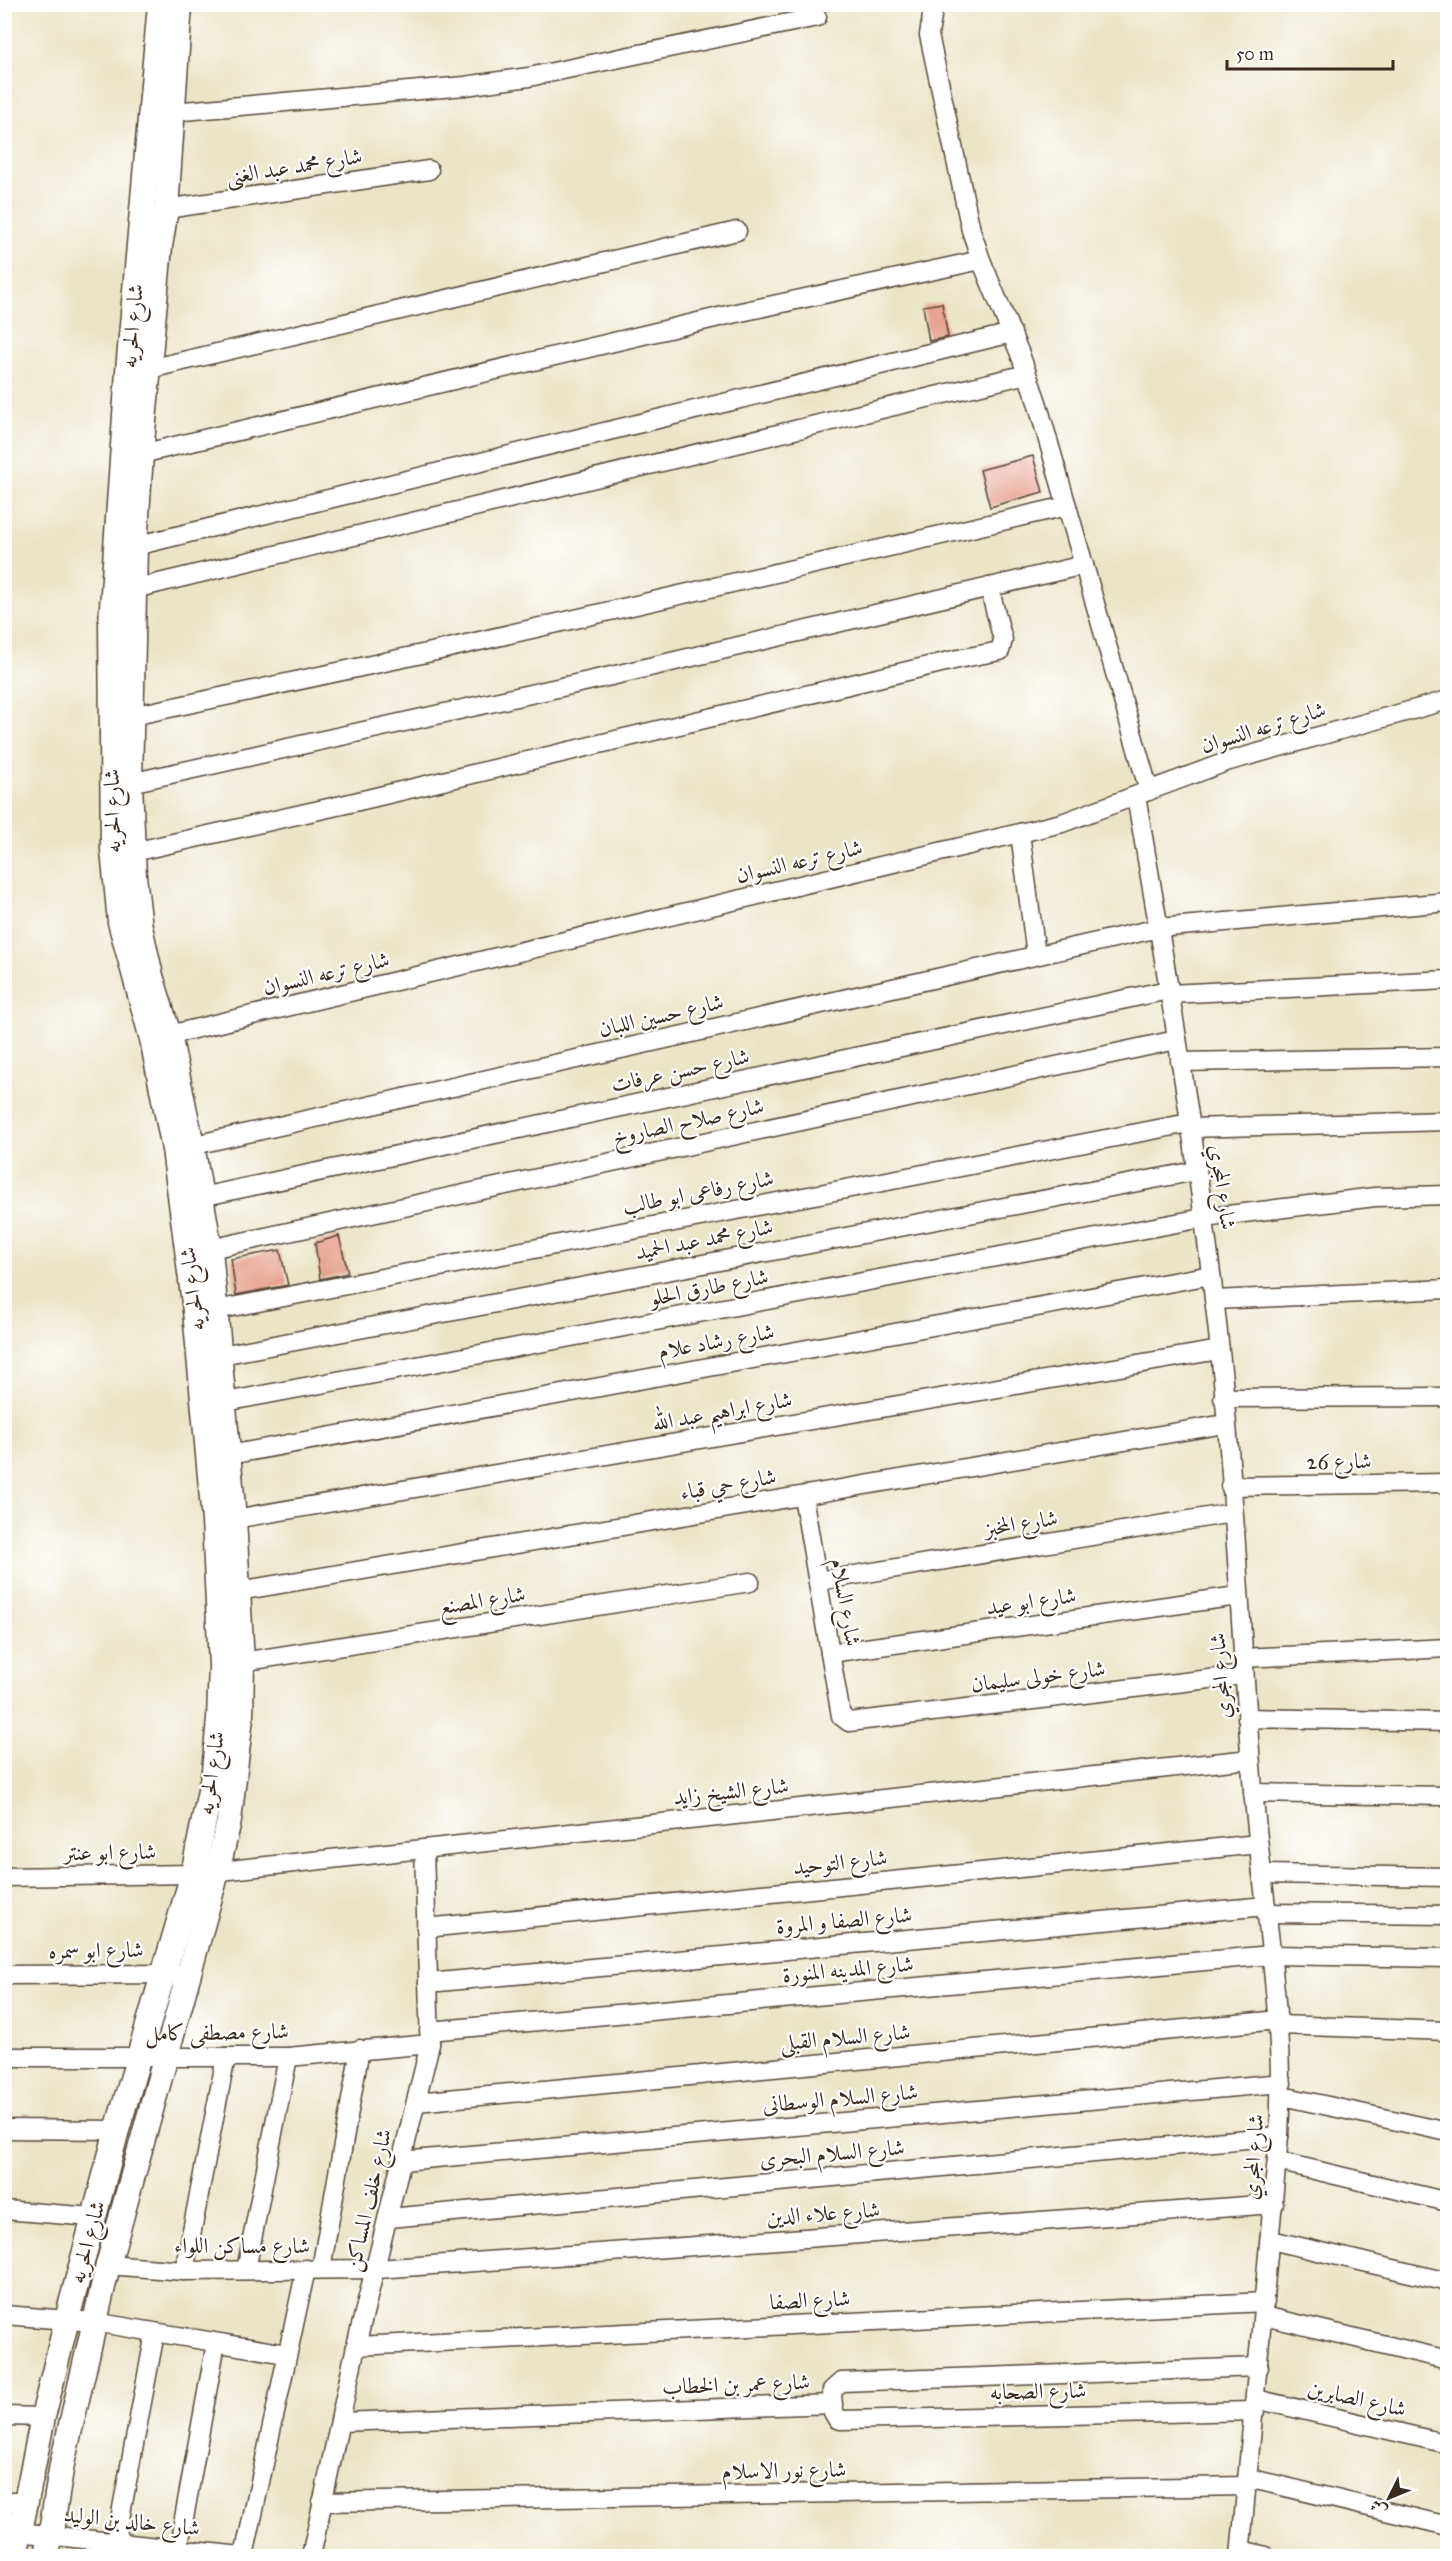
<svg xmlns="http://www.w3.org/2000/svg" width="1452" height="2561" font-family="'IM FELL Great Primer',Amiri,serif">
<rect width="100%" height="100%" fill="#fff"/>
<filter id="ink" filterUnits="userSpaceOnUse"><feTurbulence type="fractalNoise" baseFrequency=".0167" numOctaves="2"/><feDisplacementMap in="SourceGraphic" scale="12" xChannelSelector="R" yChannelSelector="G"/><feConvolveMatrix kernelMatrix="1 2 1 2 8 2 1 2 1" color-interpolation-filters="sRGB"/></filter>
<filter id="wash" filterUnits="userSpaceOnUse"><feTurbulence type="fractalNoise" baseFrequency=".008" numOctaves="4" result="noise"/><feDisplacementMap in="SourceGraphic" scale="24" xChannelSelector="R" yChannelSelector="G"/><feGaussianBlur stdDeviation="1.35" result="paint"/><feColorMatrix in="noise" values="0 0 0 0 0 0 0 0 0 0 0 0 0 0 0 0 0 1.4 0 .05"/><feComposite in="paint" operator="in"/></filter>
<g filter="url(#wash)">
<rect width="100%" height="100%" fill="#ebe5c8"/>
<g id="blocks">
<g fill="#e6a18f">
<path d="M942 303 948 337 929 341 923 306Z"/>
<path d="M1033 456 1043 492 990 507 980 470Z"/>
<path d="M339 1236 348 1273 320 1279 315 1243Z"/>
<path d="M280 1250 288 1285 236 1295 231 1259Z"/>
</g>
</g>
</g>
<g filter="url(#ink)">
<use href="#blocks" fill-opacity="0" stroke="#554638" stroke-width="1.5"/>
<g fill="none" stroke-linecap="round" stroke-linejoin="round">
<g stroke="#554638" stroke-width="21">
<g id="street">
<path d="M934 4 929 35 971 230 981 260 1020 354 1037 402 1149 791"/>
<path d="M172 112 465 86 529 77 817 17"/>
<path d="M166 209 429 170"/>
<path d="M149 369 737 231"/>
<path d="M141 454 736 313 981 260"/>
<path d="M135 546 1012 333"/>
<path d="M134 589 1027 374"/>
<path d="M132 716 436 651 1067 506"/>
<path d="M130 783 611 676 1084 565"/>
<path d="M1136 796C1165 963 1194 1130 1214 1298 1233 1453 1239 1610 1251 1765 1260 1889 1286 2012 1279 2136L1240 2556"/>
<path d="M1020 833 1036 955"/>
<path d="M133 852 346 804 958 659 1000 651 1003 640 989 587"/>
<path d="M1169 994 1448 980"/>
<path d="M156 1038 1062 823 1226 762 1448 700"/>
<path d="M1180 1062 1448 1057"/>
<path d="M1190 1128 1448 1121"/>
<path d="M181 1148 1159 928 1448 902"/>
<path d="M201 1197 1168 990"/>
<path d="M210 1249 1176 1040"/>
<path d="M1214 1300 1448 1289"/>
<path d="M216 1310 1189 1123"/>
<path d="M221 1355 1196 1171"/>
<path d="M1223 1398 1448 1397"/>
<path d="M225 1402 1203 1218 1375 1197 1448 1195"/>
<path d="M229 1455 1211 1275"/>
<path d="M1230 1486 1448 1483"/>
<path d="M803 1496 841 1716 849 1722 1243 1675"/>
<path d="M234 1519 1219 1350"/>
<path d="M818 1581 1232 1513"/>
<path d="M239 1591 1225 1424"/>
<path d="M830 1653 1238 1596"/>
<path d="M1242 1658 1448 1648"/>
<path d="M229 1664 750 1582"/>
<path d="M1247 1718 1448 1722"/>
<path d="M1253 1793 1448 1796"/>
<path d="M1262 1874 1448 1877"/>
<path d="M4 1877 193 1874 1250 1759"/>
<path d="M1266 1913 1448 1915"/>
<path d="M426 1928 1258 1844"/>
<path d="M4 1975 174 1974"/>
<path d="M428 1983 1266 1906"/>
<path d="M1279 2025 1448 2031"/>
<path d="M429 2031 1271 1955 1448 1958"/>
<path d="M4 2057H288L430 2044"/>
<path d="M1282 2096 1448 2132"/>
<path d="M416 2102 1279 2020"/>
<path d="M4 2129 117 2130"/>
<path d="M402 2161 1282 2083"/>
<path d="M1277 2161 1448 2202"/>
<path d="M4 2210 93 2217"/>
<path d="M389 2218 1279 2136"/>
<path d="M1271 2240 1448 2282"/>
<path d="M108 2265 184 2271 377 2269 1274 2204"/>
<path d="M321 2269 360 2049"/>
<path d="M246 2270 288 2057"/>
<path d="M184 2271 226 2057"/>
<path d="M4 2315 94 2322 286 2354"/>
<path d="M1264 2316 1448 2360"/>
<path d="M356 2346 1265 2302"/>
<path d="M1256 2399 1448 2444"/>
<path d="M1255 2411 841 2420 837 2419 833 2412 832 2390 841 2382 1259 2367"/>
<path d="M4 2416 43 2417"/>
<path d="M340 2422 833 2404"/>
<path d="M1248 2478 1448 2526"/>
<path d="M4 2501H25"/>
<path d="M322 2502 1247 2486"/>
<path d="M19 2532 241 2556"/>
<path d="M1241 2550 1266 2556"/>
<path d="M113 2556 155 2333"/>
<path d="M177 2556 216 2343"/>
<path d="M244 2556 306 2269"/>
<path d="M311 2556 356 2346 430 2044 424 1849"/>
</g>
</g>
<g stroke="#554638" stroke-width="27">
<g id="secondary">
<path d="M15 2556 43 2417 67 2319 117 2130 193 1874 214 1771 219 1719 221 1666 214 1521 195 1311 174 1149 152 1039 120 922 113 850 111 622 128 371 160 4"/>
<path d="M47 2556 62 2464 108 2265 217 1872 229 1821 241 1717 242 1662 234 1519 210 1249 192 1145 169 1035 151 976 140 927 134 876 130 783 135 546 141 454 160 246 166 209 180 4"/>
</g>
</g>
<use href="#street" stroke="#fff" stroke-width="18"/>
<use href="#secondary" stroke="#fff" stroke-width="24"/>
</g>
</g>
<g text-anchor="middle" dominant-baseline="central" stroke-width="4.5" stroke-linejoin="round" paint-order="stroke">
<g font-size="22" fill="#3b2a1e" stroke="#fff">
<text transform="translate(294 166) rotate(-9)">شارع محمد عبد الغنى</text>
<text transform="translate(132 326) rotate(-85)">شارع الحريه</text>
<text transform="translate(1263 727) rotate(-17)">شارع ترعه النسوان</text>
<text transform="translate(112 811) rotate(-91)">شارع الحريه</text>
<text transform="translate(799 861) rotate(-13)">شارع ترعه النسوان</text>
<text transform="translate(326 973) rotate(-13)">شارع ترعه النسوان</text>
<text transform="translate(661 1015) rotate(-13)">شارع حسين اللبان</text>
<text transform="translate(680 1070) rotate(-12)">شارع حسن عرفات</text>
<text transform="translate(688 1121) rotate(-12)">شارع صلاح الصاروخ</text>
<text transform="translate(1223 1187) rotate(82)">شارع المجري</text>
<text transform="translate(698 1192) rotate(-11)">شارع رفاعى ابو طالب</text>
<text transform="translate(704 1239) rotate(-11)">شارع محمد عبد الحميد</text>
<text transform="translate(709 1287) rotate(-11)">شارع طارق الحلو</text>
<text transform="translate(192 1289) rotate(-97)">شارع الحريه</text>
<text transform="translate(716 1341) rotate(-10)">شارع رشاد علام</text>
<text transform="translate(722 1411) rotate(-10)">شارع ابراهيم عبد الله</text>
<text transform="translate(1339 1461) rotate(-1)">شارع 26</text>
<text transform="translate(728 1484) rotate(-10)">شارع حي قباء</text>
<text transform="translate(1021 1523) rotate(-9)">شارع المخبز</text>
<text transform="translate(482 1600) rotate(-9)">شارع المصنع</text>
<text transform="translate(1031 1601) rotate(-8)">شارع ابو عيد</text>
<text transform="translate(846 1602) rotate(80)">شارع السلام</text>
<text transform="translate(1038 1676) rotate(-7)">شارع خولى سليمان</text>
<text transform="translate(1220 1676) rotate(-94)">شارع المجري</text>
<text transform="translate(211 1773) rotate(-82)">شارع الحريه</text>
<text transform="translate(731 1791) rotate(-6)">شارع الشيخ زايد</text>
<text transform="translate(110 1852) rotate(-1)">شارع ابو عنتر</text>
<text transform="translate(840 1862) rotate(-6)">شارع التوحيد</text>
<text transform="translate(844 1920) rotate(-5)">شارع الصفا و المروة</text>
<text transform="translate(96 1950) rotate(-1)">شارع ابو سمره</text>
<text transform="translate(848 1969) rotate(-5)">شارع المدينه المنورة</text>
<text transform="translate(217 2032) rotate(-1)">شارع مصطفى كامل</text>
<text transform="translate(845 2037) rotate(-5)">شارع السلام القبلى</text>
<text transform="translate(840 2098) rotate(-5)">شارع السلام الوسطانى</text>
<text transform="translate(832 2153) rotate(-5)">شارع السلام البحرى</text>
<text transform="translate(1253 2157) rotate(-86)">شارع المجري</text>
<text transform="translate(368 2200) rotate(-77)">شارع خلف المساكن</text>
<text transform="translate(823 2213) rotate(-4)">شارع علاء الدين</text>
<text transform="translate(87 2242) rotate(-75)">شارع الحريه</text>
<text x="242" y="2245">شارع مساكن اللواء</text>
<text transform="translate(810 2300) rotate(-3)">شارع الصفا</text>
<text transform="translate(736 2384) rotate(-2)">شارع عمر بن الخطاب</text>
<text transform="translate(1038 2391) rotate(-1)">شارع الصحابه</text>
<text transform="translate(1357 2398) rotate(13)">شارع الصابرين</text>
<text transform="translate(784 2470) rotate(-1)">شارع نور الاسلام</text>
<text transform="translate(132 2521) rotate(6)">شارع خالد بن الوليد</text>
</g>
</g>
<rect width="1452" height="2561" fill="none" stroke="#fff" stroke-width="24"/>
<g transform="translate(1389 2498) rotate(227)" stroke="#ffffff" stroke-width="4.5" paint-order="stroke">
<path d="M0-4.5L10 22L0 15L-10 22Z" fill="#3b2a1e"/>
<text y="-9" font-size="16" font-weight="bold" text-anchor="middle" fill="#3b2a1e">ش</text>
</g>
<path d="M1227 60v9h166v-9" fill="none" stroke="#3b2a1e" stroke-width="3"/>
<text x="1236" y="60" font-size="18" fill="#3b2a1e" stroke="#ffffff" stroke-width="4.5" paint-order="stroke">50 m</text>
</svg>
